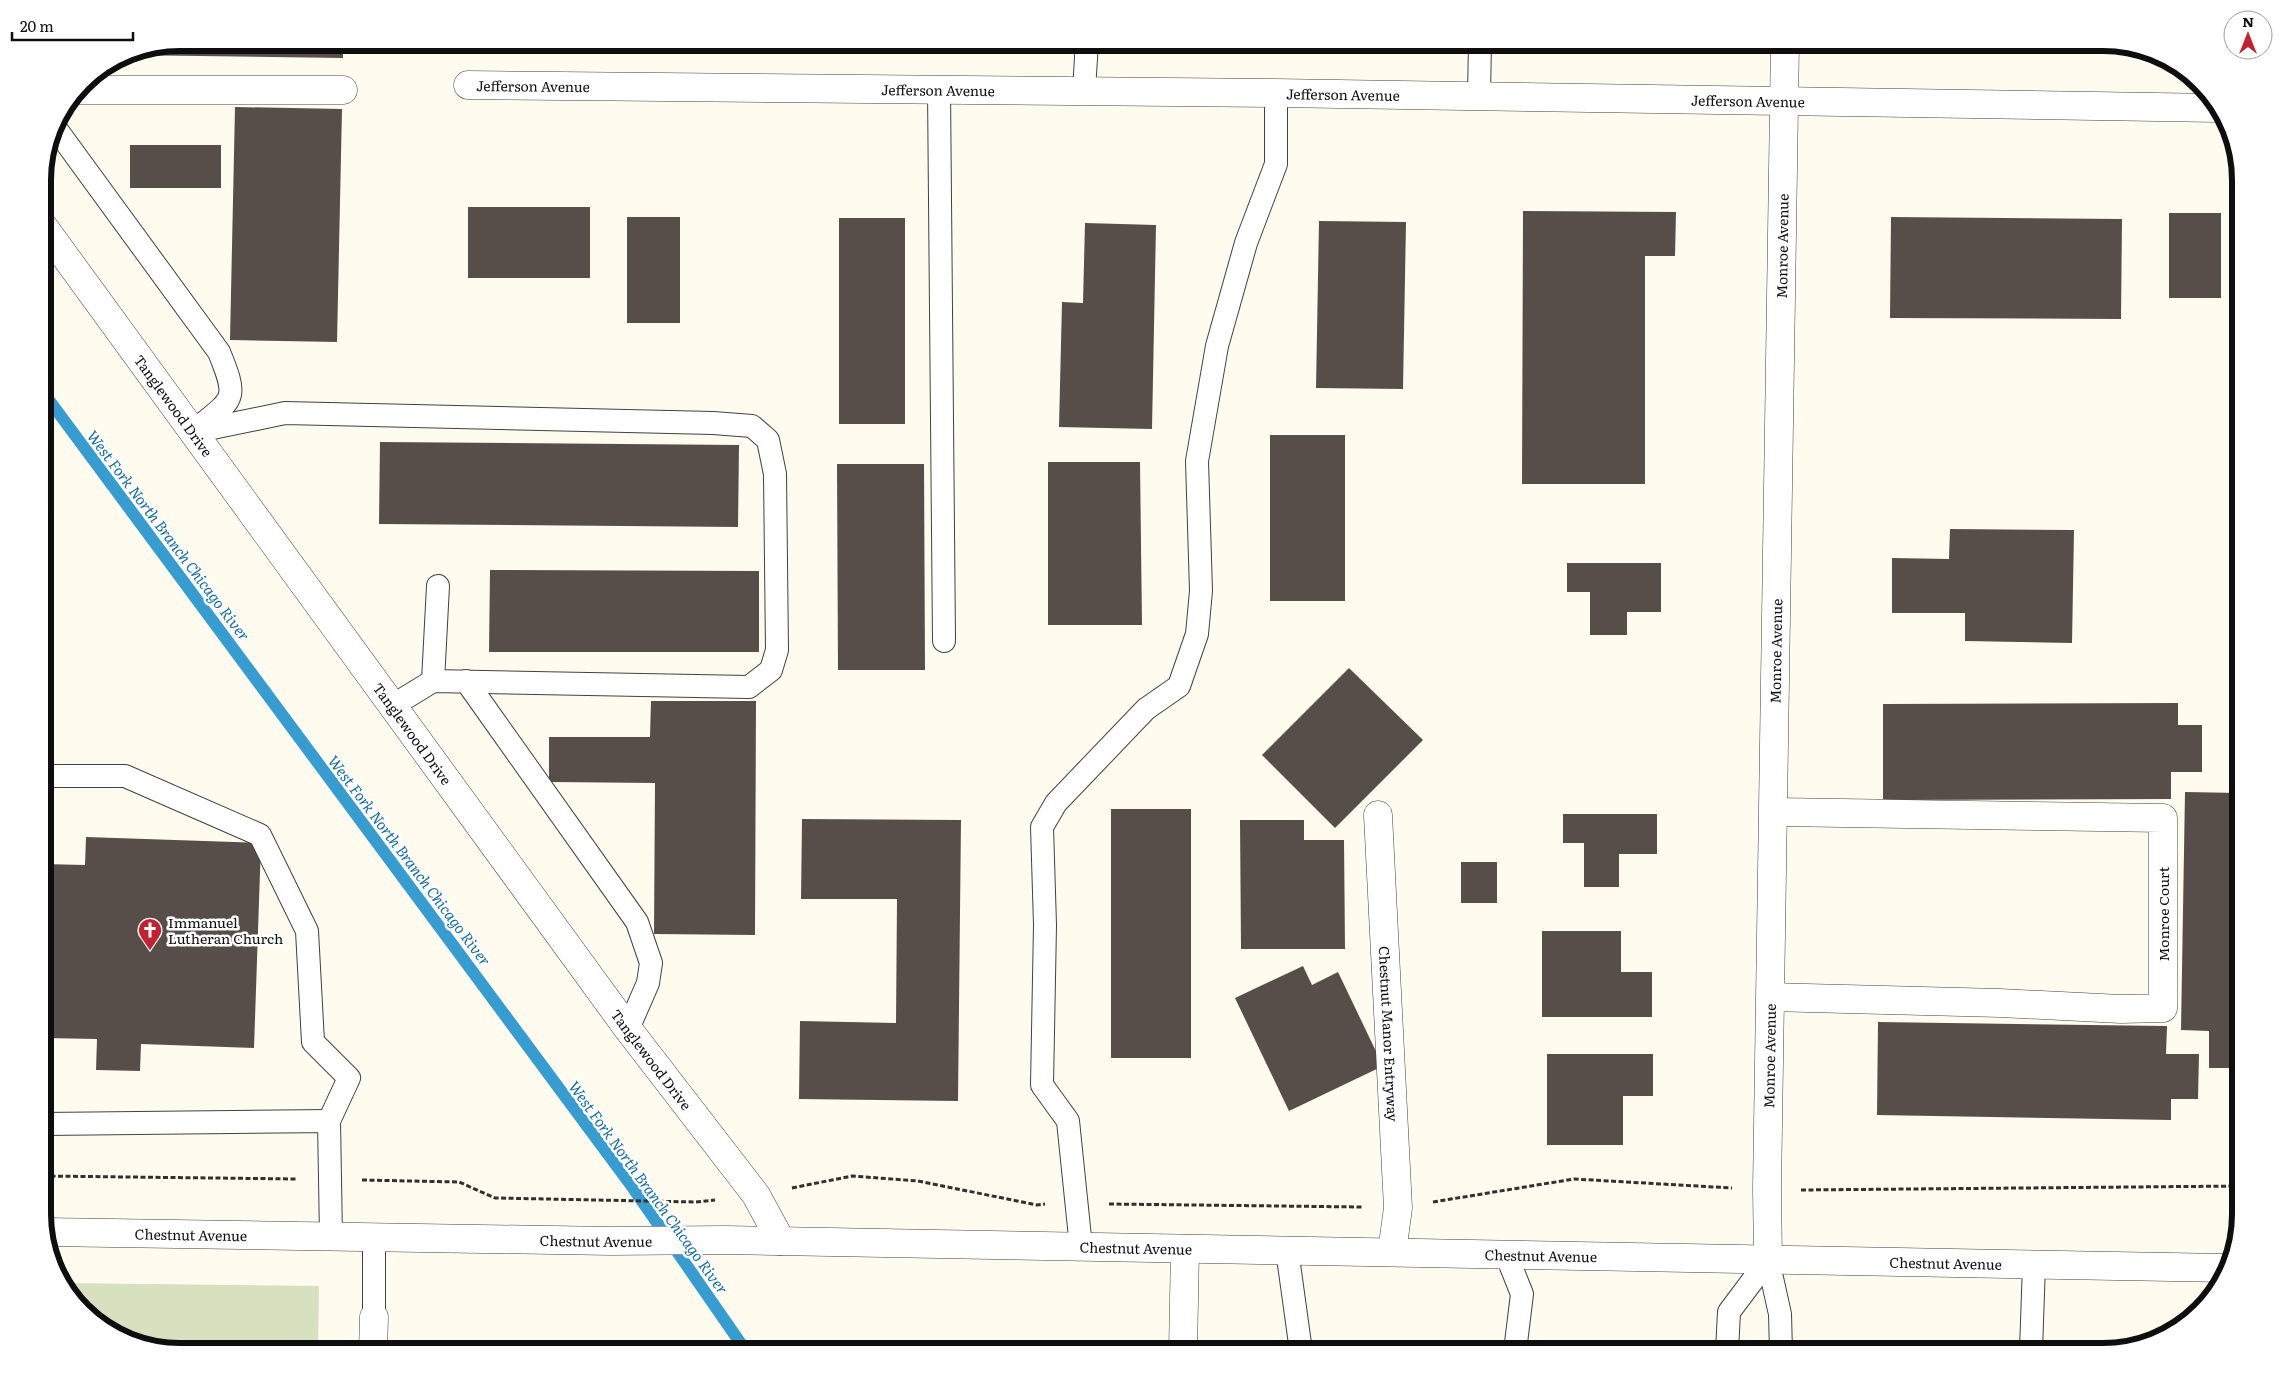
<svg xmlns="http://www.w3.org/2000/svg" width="2283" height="1394" font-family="Literata,serif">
<rect width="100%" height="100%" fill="#fffbee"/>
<path fill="#d8e1bf" d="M62 1283 319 1286 318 1351H180L111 1333Z"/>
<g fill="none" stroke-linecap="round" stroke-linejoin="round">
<path stroke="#379cd0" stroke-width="12" d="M43 392 633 1188 746 1351"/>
</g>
<g fill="#574e4a">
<path d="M180 42H343V58L124 55Z"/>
<path d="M235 107 342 109 337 342 230 340Z"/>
<rect x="130" y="145" width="91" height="43"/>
<rect x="468" y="207" width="122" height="71"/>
<path d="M1523 211 1676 212 1675 256H1645V484H1522Z"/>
<rect x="2169" y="213" width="52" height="85"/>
<rect x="627" y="217" width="53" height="106"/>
<path d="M1891 217 2122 219 2121 319 1890 318Z"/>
<rect x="839" y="218" width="66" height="206"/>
<path d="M1319 221 1406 222 1403 389 1316 388Z"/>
<path d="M1085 223 1156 225 1152 429 1059 427 1062 302 1083 303Z"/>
<rect x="1270" y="435" width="75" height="166"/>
<path d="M380 442 739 445 738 527 379 524Z"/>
<path d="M1048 462H1140L1142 625H1048Z"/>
<path d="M837 464H924L925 670H838Z"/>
<path d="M1950 529 2074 530 2072 643 1965 641V613H1892V558L1949 559Z"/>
<path d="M1567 563H1661V612H1627V635H1590V592H1567Z"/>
<path d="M490 570 759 571V652H489Z"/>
<path d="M1349 668 1423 740 1335 828 1262 755Z"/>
<path d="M651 701H756L755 935 654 934 655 783 549 782V737H650Z"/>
<path d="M2178 703V725H2202V772H2171V799L1883 800V704Z"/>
<path d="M2185 792 2240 793V1068H2209V1031L2181 1030Z"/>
<rect x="1111" y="809" width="80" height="249"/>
<path d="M1563 814H1657V854H1619V887H1584V843H1563Z"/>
<path d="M802 819 961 820 958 1101 799 1099 800 1021 896 1023 897 899H801Z"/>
<path d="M1240 820H1304V840H1344L1345 949H1241Z"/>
<path d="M86 837 261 843 254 1048 141 1044 140 1071 96 1070 97 1039 43 1038V864L85 865Z"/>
<rect x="1461" y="862" width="36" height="41"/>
<path d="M1542 931H1621V972H1652V1017H1542Z"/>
<path d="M1303 966 1312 985 1338 972 1383 1066 1289 1111 1235 998Z"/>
<path d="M1878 1022 2167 1026 2166 1054H2199L2198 1099H2171V1120L1877 1115Z"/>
<path d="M1547 1054H1653V1096H1623V1145H1547Z"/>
</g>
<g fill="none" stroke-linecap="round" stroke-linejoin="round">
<g stroke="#414141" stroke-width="24">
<g id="service">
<path d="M939 89 944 641"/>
<path d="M1084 90 1087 42"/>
<path d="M1479 95 1480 42"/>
<path d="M54 126 219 352C239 401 234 398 195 430"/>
<path d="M193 432 285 413 713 423 752 426 768 440 775 474 777 650 771 670 749 687 433 681 392 706"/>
<path d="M433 681 438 586"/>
<path d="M466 681 637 922 651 963 648 983 628 1029"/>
<path d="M43 776H125L260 835 307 931 313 1042 349 1078 329 1121"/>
<path d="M43 1124 329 1121 331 1237"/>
<path d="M1081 1247 1068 1121 1042 1085 1045 925 1042 827 1056 803 1146 709 1179 686 1197 634 1201 591 1197 461 1217 346 1246 243 1276 164V93"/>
<path d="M1287 1250 1301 1351"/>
<path d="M1506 1254 1522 1294 1515 1351"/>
<path d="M1768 1260 1780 1314 1781 1351"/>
<path d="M374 1317V1237"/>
<path d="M1727 1351 1729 1312 1768 1260"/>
<path d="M2031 1351 2034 1264"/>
</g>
</g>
<g stroke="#414141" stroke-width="29">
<g id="minor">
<path id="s1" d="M468 85 1276 93 2218 108"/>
<path d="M78 90H343"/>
<path id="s2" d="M43 226 628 1029 756 1195 781 1241"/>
<path id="s3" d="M1378 815 1398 1208 1392 1252"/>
<path d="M1771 997 2000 1003 2121 1009 2163 1008V818L1774 812"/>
<path id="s4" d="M1768 1260 1767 1190 1785 42"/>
<path d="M373 1351 374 1317"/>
<path d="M1183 1351 1185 1249"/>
</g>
</g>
<g stroke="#414141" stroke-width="29">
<g id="tertiary">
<path id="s5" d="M46 1232 611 1241 725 1240 2226 1268"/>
</g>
</g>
<g stroke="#303030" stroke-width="3" stroke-dasharray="5 2.5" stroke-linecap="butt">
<path d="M43 1176 298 1179"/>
<path d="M362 1180 459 1182 495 1198 696 1202 715 1200"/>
<path d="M792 1188 852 1176 918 1181 1037 1205 1045 1204"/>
<path d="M1801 1190 2240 1186"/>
<path d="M1433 1202 1574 1179 1732 1188"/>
<path d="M1109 1204 1363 1207"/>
</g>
<use href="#service" stroke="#fff" stroke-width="22"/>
<use href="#minor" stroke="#fff" stroke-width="28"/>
<use href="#tertiary" stroke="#fff" stroke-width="28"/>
</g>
<defs>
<g id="church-pin" transform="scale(1.25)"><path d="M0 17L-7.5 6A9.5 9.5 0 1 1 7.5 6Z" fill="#c12232" stroke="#fff"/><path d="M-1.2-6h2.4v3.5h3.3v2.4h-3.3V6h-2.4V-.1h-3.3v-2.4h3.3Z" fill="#fff"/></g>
</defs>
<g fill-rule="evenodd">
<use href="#church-pin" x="150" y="930"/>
</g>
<g text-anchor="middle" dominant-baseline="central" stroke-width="5" stroke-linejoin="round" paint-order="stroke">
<g font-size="14" fill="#0e0e0e" stroke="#fff">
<text stroke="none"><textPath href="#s1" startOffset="65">Jefferson Avenue</textPath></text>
<text stroke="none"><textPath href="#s1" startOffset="470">Jefferson Avenue</textPath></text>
<text stroke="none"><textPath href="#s1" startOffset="875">Jefferson Avenue</textPath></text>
<text stroke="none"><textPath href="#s1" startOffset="1280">Jefferson Avenue</textPath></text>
<text stroke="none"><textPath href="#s4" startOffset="1014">Monroe Avenue</textPath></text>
<text stroke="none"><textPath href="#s2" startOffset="222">Tanglewood Drive</textPath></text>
<text stroke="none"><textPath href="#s4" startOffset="609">Monroe Avenue</textPath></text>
<text stroke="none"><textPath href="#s2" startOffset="628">Tanglewood Drive</textPath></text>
<text transform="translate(2163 914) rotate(-90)">Monroe Court</text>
<text stroke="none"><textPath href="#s3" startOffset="219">Chestnut Manor Entryway</textPath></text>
<text stroke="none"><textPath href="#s4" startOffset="204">Monroe Avenue</textPath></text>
<text stroke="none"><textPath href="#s2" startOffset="1032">Tanglewood Drive</textPath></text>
<text stroke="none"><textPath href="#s5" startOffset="145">Chestnut Avenue</textPath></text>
<text stroke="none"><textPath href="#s5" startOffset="550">Chestnut Avenue</textPath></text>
<text stroke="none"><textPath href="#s5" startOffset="1090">Chestnut Avenue</textPath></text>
<text stroke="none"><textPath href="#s5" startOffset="1495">Chestnut Avenue</textPath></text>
<text stroke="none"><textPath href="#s5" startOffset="1900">Chestnut Avenue</textPath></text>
</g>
<g font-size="14" fill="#0e0e0e" stroke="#fff" text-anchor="start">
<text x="168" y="922">Immanuel<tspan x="168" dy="16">Lutheran Church</tspan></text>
</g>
<g font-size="15" font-style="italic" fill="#146ca3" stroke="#fff">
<text transform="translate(169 535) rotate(53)">West Fork North Branch Chicago River</text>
<text transform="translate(410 860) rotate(53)">West Fork North Branch Chicago River</text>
<text transform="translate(649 1187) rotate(54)">West Fork North Branch Chicago River</text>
</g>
</g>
<path d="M0 0H2283V1394H0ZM180 51H2103A129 129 0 0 1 2232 180V1214A129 129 0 0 1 2103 1343H180A129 129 0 0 1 51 1214V180A129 129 0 0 1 180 51Z" fill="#fff" fill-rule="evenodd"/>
<path fill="none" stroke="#0e0e0e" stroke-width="6" d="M180 51H2103A129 129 0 0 1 2232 180V1214A129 129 0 0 1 2103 1343H180A129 129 0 0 1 51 1214V180A129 129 0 0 1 180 51Z"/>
<g transform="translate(2248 35)"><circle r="24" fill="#ffffff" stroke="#9f9f9f"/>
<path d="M0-4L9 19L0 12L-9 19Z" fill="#c12232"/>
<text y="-8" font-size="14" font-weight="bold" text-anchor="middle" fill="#0e0e0e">N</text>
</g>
<path d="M12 32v8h121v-8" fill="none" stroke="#0e0e0e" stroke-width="2.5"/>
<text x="20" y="32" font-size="15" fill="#0e0e0e" stroke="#ffffff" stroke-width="4" paint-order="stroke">20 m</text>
</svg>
